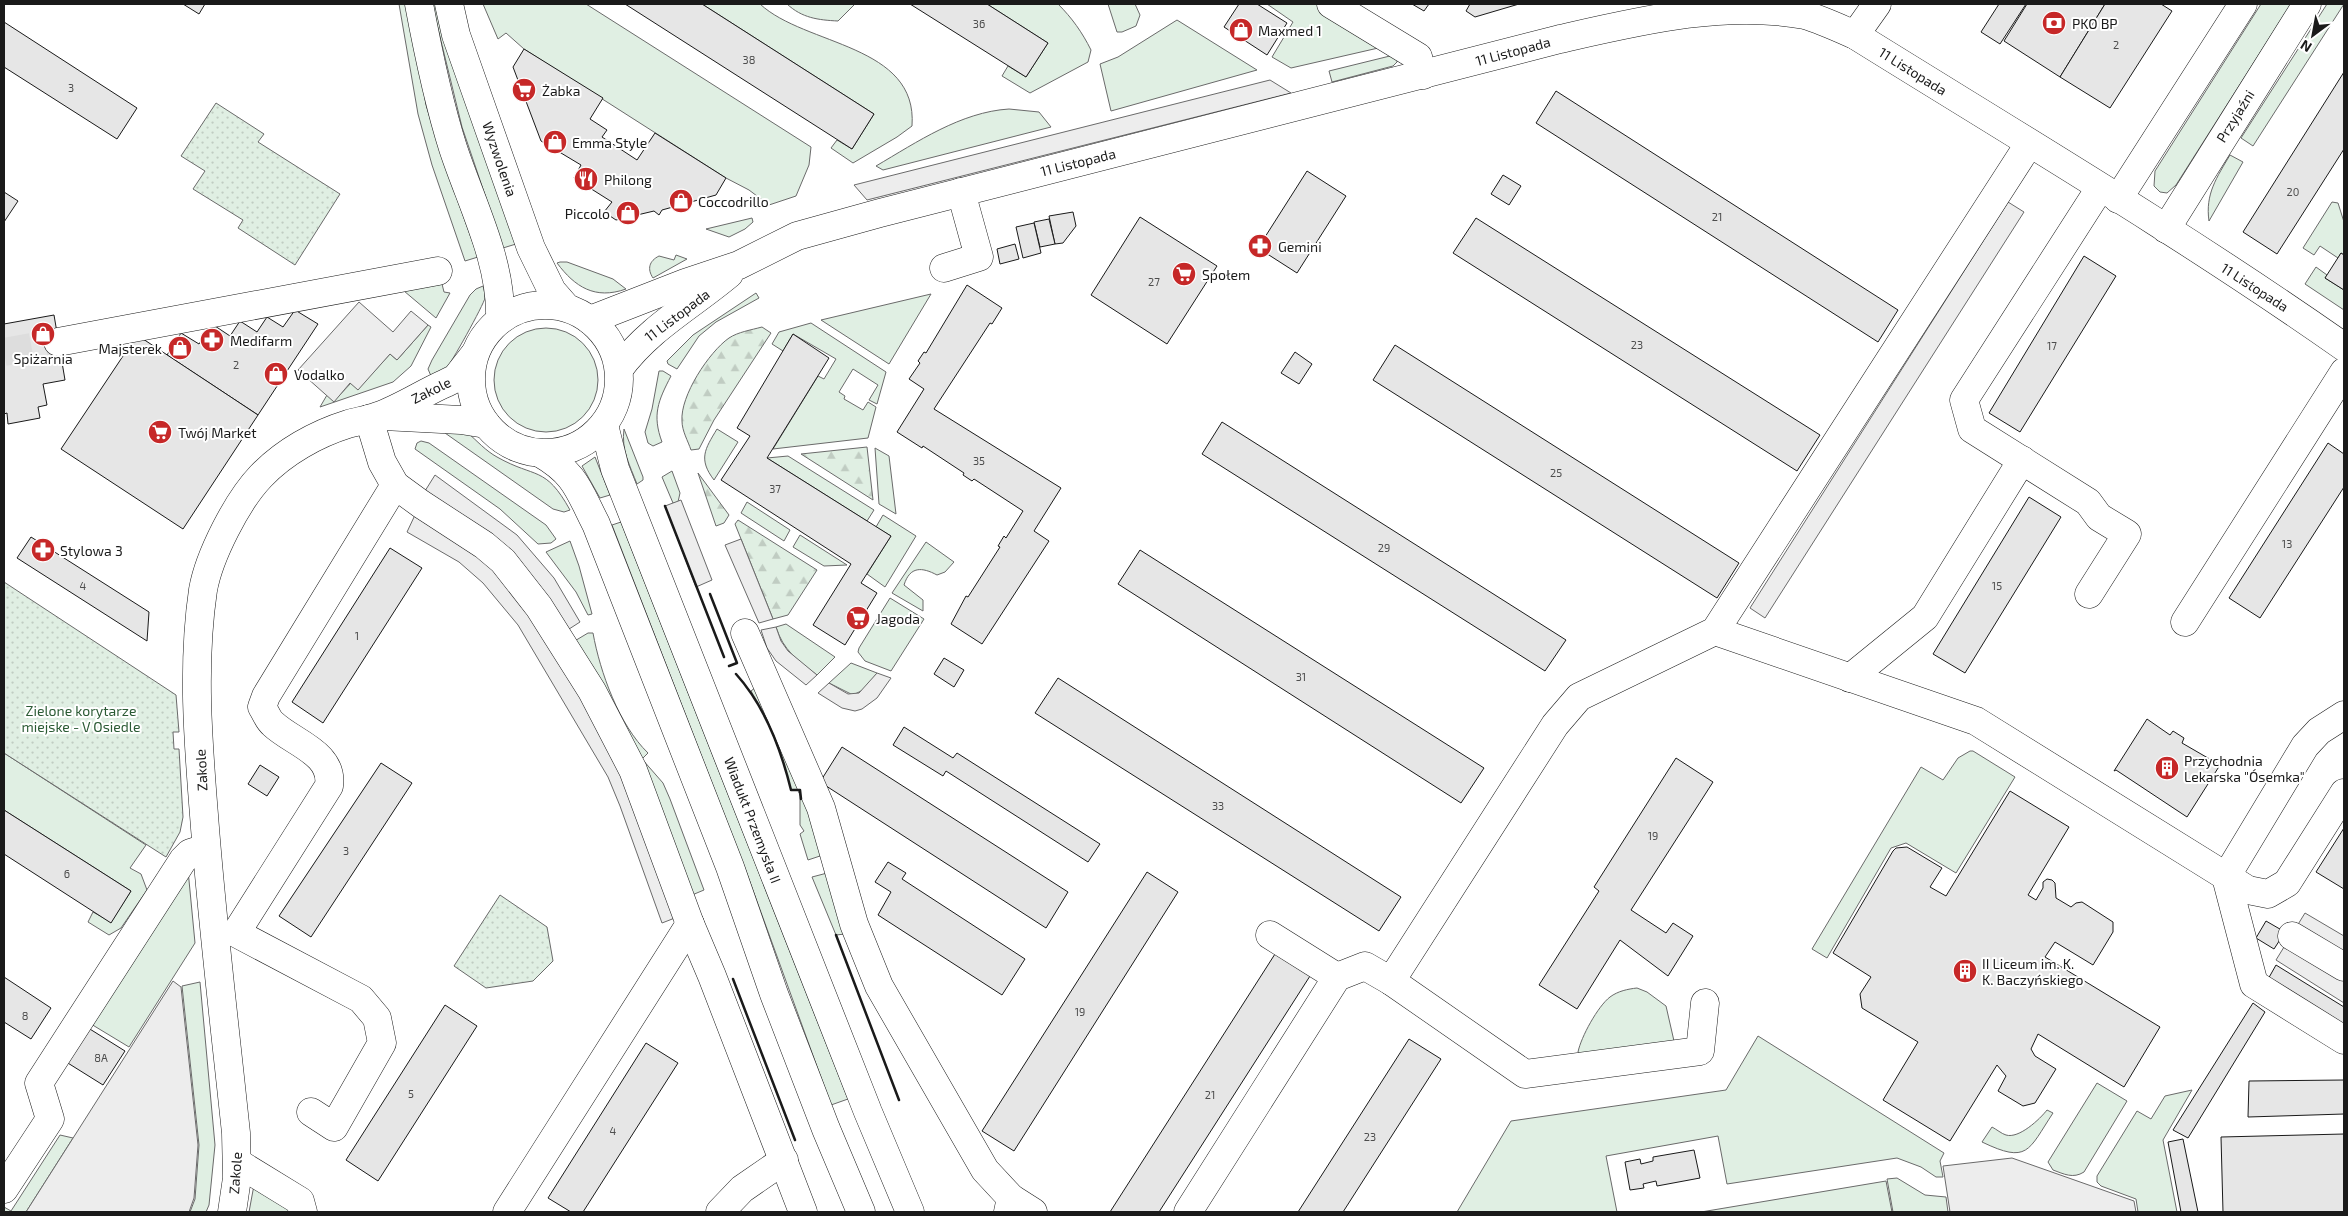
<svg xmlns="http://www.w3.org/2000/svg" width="2348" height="1216" font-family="'Exo 2',sans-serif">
<defs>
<pattern id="forest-firs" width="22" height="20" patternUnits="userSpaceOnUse" patternTransform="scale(1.25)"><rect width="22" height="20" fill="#e0efe3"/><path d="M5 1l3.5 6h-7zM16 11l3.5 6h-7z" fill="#c0ccc2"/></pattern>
<pattern id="park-dots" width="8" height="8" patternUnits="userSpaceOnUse" patternTransform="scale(1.25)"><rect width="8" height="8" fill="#e0efe3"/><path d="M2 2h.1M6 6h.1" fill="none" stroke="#c0ccc2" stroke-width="1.8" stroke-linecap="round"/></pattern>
</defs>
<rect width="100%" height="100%" fill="#fff"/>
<g fill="#e0efe3" stroke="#6a6a6a">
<path d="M399 4H410L426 105 443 160 478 257 465 261 432 165 418 114Z"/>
<path d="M432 4H442L516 244 503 248 462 127Z"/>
<path d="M483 4H586L811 147 809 165 796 196 769 205 749 190 726 178 524 49 506 33 498 39Z"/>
<path d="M702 4H760C805 46 918 44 912 126L897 137 853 163 831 148 837 140 852 149 874 114Z"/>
<path d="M787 4H855L838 21C818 20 802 18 787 4Z"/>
<path d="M987 4H1058C1072 18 1082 32 1091 50L1088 62 1030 93 1002 76 1008 66 1026 77 1048 43Z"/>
<path d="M1108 4H1135L1140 15 1136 26 1122 32H1117Z"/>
<path d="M1267 4H1322L1387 46 1291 68 1272 57 1293 22Z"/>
<path d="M2261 4H2291L2176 185 2167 193 2160 192 2154 186 2155 171Z"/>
<path d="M2327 4H2344L2253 146 2241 138Z"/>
<path d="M1177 20 1257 70 1111 111 1100 64 1118 57Z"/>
<path d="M1398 54 1397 62 1393 66 1332 82 1329 71Z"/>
<path d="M1009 109 1039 112 1051 127 883 170 876 166C917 142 961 112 1009 109Z"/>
<path d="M2230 155 2243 162 2209 221C2205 194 2217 177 2230 155Z"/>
<path d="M2332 202 2338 203 2344 222V255L2341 253 2338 258 2320 246 2314 255 2303 248Z"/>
<path d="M752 218 753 222 745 229 729 237 706 229Z"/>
<path d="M676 255 687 259 653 278C647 269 649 261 659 256L674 260Z"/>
<path d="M560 262H567L613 279 626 289C595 300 575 287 557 263Z"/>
<path d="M2316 267 2327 275 2325 278 2344 290V310L2305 284Z"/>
<path d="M442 284 444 292 450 293 436 318 404 291Z"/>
<path d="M483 286C484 289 485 294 485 298 484 304 450 366 445 370 442 373 435 375 431 376L428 369 432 360 470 295 476 289Z"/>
<path d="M756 293 759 298 716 322 699 336 677 369 668 364 667 361 693 335Z"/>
<path d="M931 294 889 364 821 320Z"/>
<path d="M811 323 886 372 877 404 869 400 878 385 853 369 839 392 845 396 844 399 863 410 868 402 876 407 868 438 773 449 818 376 824 379 836 359 793 334 783 351 772 344 779 332Z"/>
<path d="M428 325 431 327 411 366 393 382 320 407 327 395 334 401 351 383 358 389 390 354 397 360Z"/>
<circle cx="546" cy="380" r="52"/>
<path d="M659 371H663L671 376C658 401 652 415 662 442L653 446 648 443 645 432 652 409Z"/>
<path d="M624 429 643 477V480L637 484C630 466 621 449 624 429Z"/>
<path d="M717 429 738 442 714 480C698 459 705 449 717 429Z"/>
<path d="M467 432C477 441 486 451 497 457 536 479 545 465 570 510L564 512 553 509 445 433Z"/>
<path d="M421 441 429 443 546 525 556 539 551 543 538 544 500 509 415 449 417 443Z"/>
<path d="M875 448 889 456 896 514 879 504Z"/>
<path d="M788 456 874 510 867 521 767 458Z"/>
<path d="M595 457 610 495 600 498 582 466Z"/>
<path d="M672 471 680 493 678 502 673 503 662 477Z"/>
<path d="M747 502 790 530 784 541 741 513Z"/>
<path d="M883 515 916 536 885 587 867 574 891 536 876 527Z"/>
<path d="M621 522 848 1099 831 1105 746 871 612 525Z"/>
<path d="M800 535 847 565 824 566 793 547Z"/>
<path d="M570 541 579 566 592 614 588 615 576 592 546 552Z"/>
<path d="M926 542 954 562 945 572 937 575C922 567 910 566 904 585L923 600V611L892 593Z"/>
<path d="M890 598 924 619 891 671 865 661 858 652 859 648Z"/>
<path d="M786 624 835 657 817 675C798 661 783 650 776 627Z"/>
<path d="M588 633H593C600 672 619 725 648 753L642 759 663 783 670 799 704 890 692 895 573 642Z"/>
<path d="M851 663 877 673 865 689 853 695 829 683Z"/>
<path d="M756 687 801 785 826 854 808 860 800 834 804 831 800 825V790H791C783 757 769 720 751 691Z"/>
<path d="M1970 751H1973L2015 777 1956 873 1906 843 1891 848 1827 958 1812 949 1921 767 1943 780 1958 758Z"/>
<path d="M4 753 146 845 130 868 141 874 147 890 121 928 109 935 88 922 93 912 111 922 131 891 4 810Z"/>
<path d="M188 870 195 943 129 1047 86 1021Z"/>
<path d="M831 872 845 934 836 935 812 877Z"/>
<path d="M200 982 215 1145 209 1205 206 1212H190L195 1199 199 1145 182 986Z"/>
<path d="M1637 988 1647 992 1666 1006 1674 1041 1584 1057 1578 1052C1581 1037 1598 1006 1610 997 1618 991 1628 989 1637 988Z"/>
<path d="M1758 1036 1944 1153 1940 1161 1943 1177H1936L1921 1167 1897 1158 1727 1184 1718 1136 1606 1156 1617 1212H1457L1511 1121 1726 1090Z"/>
<path d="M2097 1083 2127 1101 2084 1172C2073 1179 2064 1174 2053 1170L2048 1162Z"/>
<path d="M2192 1090 2163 1140 2177 1212H2138L2136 1199 2101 1186 2097 1182V1176L2137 1111 2151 1119 2165 1096Z"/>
<path d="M2047 1110 2053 1113C2028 1151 2028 1164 1982 1142L1992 1127C1996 1129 2002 1134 2006 1135 2019 1139 2040 1119 2047 1110Z"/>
<path d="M60 1135 73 1138 26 1212H4V1207L11 1211Z"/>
<path d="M1897 1178 1925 1195 1946 1197 1948 1212H1893L1887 1179Z"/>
<path d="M1886 1181 1892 1212H1701Z"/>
<path d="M254 1185 294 1212H249Z"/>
</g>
<g fill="url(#forest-firs)" stroke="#6a6a6a">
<path d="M762 327 771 333 714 420 699 449 691 450C688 441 682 431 682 421 680 396 709 352 729 338 738 332 751 330 762 327Z"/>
<path d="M867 447 873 500 801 454Z"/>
<path d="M698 473 729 515 724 523 716 526Z"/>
<path d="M738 520 817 570 788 615 773 619 735 524Z"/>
</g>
<g fill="url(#park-dots)" stroke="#6a6a6a">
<path d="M216 103 264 134 258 142 340 194 295 265 238 228 243 220 193 189 205 171 181 156Z"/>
<path d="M4 582 176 695 179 732H173L174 749H179L183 817 180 832 166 857 4 753Z"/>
<path d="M500 895 547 927 553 961 533 981 486 988 454 966Z"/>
</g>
<g fill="#ededed" stroke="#6a6a6a">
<path d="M1270 80 1291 93 867 200 854 185Z"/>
<path d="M2008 202 2024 212 1765 618 1750 608Z"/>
<path d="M359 302 393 332 411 311 428 325 397 360 390 354 358 390 350 383 334 402 298 370Z"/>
<path d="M435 475 517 535 554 578 580 622 566 631 487 532 425 491Z"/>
<path d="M681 500 712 580 696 587 665 506Z"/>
<path d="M415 515 482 558 514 593 558 657 616 756 680 916 662 923 620 806 608 777 518 625 483 583 459 562 407 532Z"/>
<path d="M741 539 773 619 759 623 725 545Z"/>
<path d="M776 627 781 641 788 651 817 675 806 685 776 661 767 648 761 630Z"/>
<path d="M877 673 891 678 877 698 862 709 855 711 842 708 818 693 829 683 848 694 859 693Z"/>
<path d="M2305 913 2344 936V1003L2276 960Z"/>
<path d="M173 981 181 987 198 1145 194 1198 189 1212H26Z"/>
<path d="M2012 1158 2134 1201 2136 1212H1950L1943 1166Z"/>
</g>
<g fill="#e6e6e6" stroke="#1a1a1a">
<path d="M183 4H205L199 14Z"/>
<path d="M625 4H702L874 114 852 149Z"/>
<path d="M910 4H987L1048 43 1026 77Z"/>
<path d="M1239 4H1257L1287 23 1267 55 1224 27Z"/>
<path d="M1412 4H1429L1424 11Z"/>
<path d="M1470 4H1519L1475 17 1466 11Z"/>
<path d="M1999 4H2026L2000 44 1981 32Z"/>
<path d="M2027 4H2105L2060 77 2004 41Z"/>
<path d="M2105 4H2161L2172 11 2110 108 2060 77Z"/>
<path d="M4 22 137 108 117 139 4 67Z"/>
<path d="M524 49 603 98 590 119 607 130 602 137 637 160 655 133 726 178 716 195 662 210 659 215 654 211 616 220 604 212 612 202 574 178 581 165 541 141 513 67Z"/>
<path d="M2344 72V149L2277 254 2243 232Z"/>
<path d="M1556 91 1898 310 1878 342 1536 123Z"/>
<path d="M1307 171 1346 196 1297 273 1258 248Z"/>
<path d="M1503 175 1521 186 1509 205 1491 194Z"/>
<path d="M4 192 18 201 4 222Z"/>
<path d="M1073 212 1076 226 1063 243 1055 244 1049 216Z"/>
<path d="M1140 217 1217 266 1167 344 1091 295Z"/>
<path d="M1476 218 1820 435 1797 471 1453 253Z"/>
<path d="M1049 219 1055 244 1040 247 1034 222Z"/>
<path d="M1034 223 1041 253 1023 258 1016 227Z"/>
<path d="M1015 244 1019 259 1000 264 997 249Z"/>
<path d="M2341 253 2344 255V290L2325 278Z"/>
<path d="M2084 256 2116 276 2020 432 1989 413Z"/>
<path d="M967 285 1002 308 992 324 990 323 934 409 1061 488 1034 531 1049 541 982 644 951 624 966 596 968 597 1000 547 998 546 1004 536 1006 538 1023 511 974 479 972 481 963 475 964 473 923 446 922 448 897 432 924 389 909 379 920 363 918 361 924 352 926 353Z"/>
<path d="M295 310 318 324 258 415 167 355 181 333 199 344 212 324 230 336 240 321 257 332 267 317 283 327Z"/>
<path d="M54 315 65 380 43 384 47 405 38 407 40 418 8 424 7 413 4 414V324Z"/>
<path d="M793 334 829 358 767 458 891 536 861 583 877 593 845 645 813 625 851 564 721 480 750 436 737 428Z"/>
<path d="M137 335 258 415 183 529 61 449Z"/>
<path d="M1395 345 1739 563 1717 598 1373 380Z"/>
<path d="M1295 352 1312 364 1299 384 1281 373Z"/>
<path d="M1222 422 1566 640 1545 671 1202 454Z"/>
<path d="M2328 443 2344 454V487L2260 618 2229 598Z"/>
<path d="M2029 497 2061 517 1965 673 1933 654Z"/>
<path d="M31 537 149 612 147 641 17 558Z"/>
<path d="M390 548 422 568 323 723 292 702Z"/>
<path d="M1140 550 1484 768 1461 803 1118 584Z"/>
<path d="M944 658 964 670 954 687 934 674Z"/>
<path d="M1058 678 1401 897 1379 931 1035 713Z"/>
<path d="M2147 719 2170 735 2173 731 2184 738 2182 743 2220 765 2187 817 2116 770 2114 771Z"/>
<path d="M904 727 953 758 957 753 1100 844 1088 862 946 771 943 776 893 745Z"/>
<path d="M842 747 1068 892 1046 928 820 782Z"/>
<path d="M1676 758 1713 782 1631 910 1666 933 1673 923 1693 936 1668 976 1620 940 1577 1009 1539 985 1599 891 1594 887Z"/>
<path d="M381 763 412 783 311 937 279 916Z"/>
<path d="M260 765 279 777 267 796 248 784Z"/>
<path d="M2010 791 2069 827 2028 895 2036 900 2043 888V882L2047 879 2052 880 2055 883 2056 898 2071 907 2076 903 2082 902 2113 922V932L2093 965 2055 942 2045 957 2160 1027 2124 1087 2038 1034 2031 1049 2035 1056 2056 1069 2035 1103 2023 1106 1998 1091 2006 1076 1997 1065 1950 1141 1883 1100 1918 1042 1862 1008 1860 994 1871 977 1833 953 1893 851 1896 848 1907 847 1942 868 1930 887 1946 896Z"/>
<path d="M4 810 131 891 111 923 4 854Z"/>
<path d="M2344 828V889L2316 872Z"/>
<path d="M888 862 906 873 902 879 1025 959 1002 995 878 915 891 892 875 882Z"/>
<path d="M1147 872 1178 892 1014 1151 982 1131Z"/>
<path d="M2266 921 2285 932 2274 949 2256 938Z"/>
<path d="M1275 954 1310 976 1159 1212H1110Z"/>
<path d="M2276 965 2344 1007V1029L2267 981Z"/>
<path d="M4 977 51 1008 31 1039 4 1022Z"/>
<path d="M2253 1003 2265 1012 2188 1138 2173 1130Z"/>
<path d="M445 1005 477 1026 378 1181 346 1160Z"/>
<path d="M85 1026 125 1051 103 1085 63 1060Z"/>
<path d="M1409 1039 1441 1059 1343 1212H1298Z"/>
<path d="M646 1043 678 1063 583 1212H571L548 1198Z"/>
<path d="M2344 1080V1114L2248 1117 2249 1081Z"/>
<path d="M2344 1134V1212H2223L2221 1137Z"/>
<path d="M2183 1139 2198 1212H2181L2168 1142Z"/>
<path d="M1694 1150 1700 1178 1657 1186 1656 1181 1643 1184 1644 1188 1630 1190 1625 1162 1640 1159 1641 1164 1653 1161V1157Z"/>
</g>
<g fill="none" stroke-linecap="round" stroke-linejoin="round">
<path stroke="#ddd" stroke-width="28" stroke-dasharray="28 14" stroke-linecap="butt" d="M4 352 58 342"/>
<g stroke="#1a1a1a" stroke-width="29">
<g id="minor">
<path d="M1331 4 1418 57 1423 75"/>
<path d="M1855 35 1877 4"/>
<path d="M2118 199 2243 4"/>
<path d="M2166 229 2307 4"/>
<path d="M944 268 979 257 961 192"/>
<path d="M590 320 685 283 739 265 797 236 880 213 1560 39C1639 21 1724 0 1805 15 1822 20 1839 28 1855 35 2019 137 2186 236 2344 347"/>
<path d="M58 342 438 271"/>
<path d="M619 369C649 328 691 306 729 274"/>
<path d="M383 416 461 420 486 424"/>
<path d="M369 419 382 462 395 485 421 504 484 545 503 561 539 607 592 691 633 770 690 924 712 976 803 1212"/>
<path d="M2089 594 2127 534 2099 517 2088 502 1972 429 1964 400 2100 188"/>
<path d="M2185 622 2344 372"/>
<path d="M1715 631 1976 721 2248 890 2268 894 2287 883 2344 793"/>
<path d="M745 633 821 808 854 924 879 986 985 1170 1011 1198 1008 1212"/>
<path d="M1850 678 1925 617 2022 460"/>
<path d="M2344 715 2319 731 2305 746 2226 877 2254 984 2344 1040"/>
<path d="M1270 935 1337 977"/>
<path d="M2292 936 2344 967"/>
<path d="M1391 981 1525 1074 1700 1051 1705 1003"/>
<path d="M311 1112 334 1127 382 1043 377 1018 361 999 236 933 329 786C334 753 293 743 273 724 268 720 266 713 262 707L266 696 395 485"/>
<path d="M238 1163 300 1201 303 1212"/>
<path d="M4 1189 50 1119 39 1083 183 860 190 853 206 848"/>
<path d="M1011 1198 1033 1212"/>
<path d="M232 1212 237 1178 236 1133C225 1028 212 922 204 815 198 741 192 664 203 590 209 556 237 501 261 476 284 452 316 434 348 424 358 421 368 420 378 416 401 408 423 393 446 383L456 378 474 355"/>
<path d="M507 1212 690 924"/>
<path d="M720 1212 742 1189 784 1160"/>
<path d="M1188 1212 1337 977 1365 966 1391 981 1555 725 1579 697 1715 631 2029 144"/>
</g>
</g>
<g stroke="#1a1a1a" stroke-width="29">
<g id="major">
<path d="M419 4C428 52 438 101 453 148 471 203 502 261 500 319"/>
<path d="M449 4 456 35 531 248 552 291 566 307"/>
<circle cx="545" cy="379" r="74"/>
<path d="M604 425 615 469 868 1112 910 1212"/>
<path d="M540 453C576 474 578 489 596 524L730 867 774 994 826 1129 861 1212"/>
</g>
</g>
<use href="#minor" stroke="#fff" stroke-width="28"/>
<use href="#major" stroke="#fff" stroke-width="28"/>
<g stroke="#1a1a1a" stroke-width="2.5">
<path d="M665 506 724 657"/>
<path d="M710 594 737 663 729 666"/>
<path d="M736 674C764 705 781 749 791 790H800L801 799"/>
<path d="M836 935 899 1100"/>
<path d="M733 979 795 1140"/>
</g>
</g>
<defs>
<g id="bank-disc" transform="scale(1.25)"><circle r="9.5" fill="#c62828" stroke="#fff"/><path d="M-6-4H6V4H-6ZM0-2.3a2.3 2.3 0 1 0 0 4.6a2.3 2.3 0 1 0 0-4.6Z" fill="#fff"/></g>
<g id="shop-disc" transform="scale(1.25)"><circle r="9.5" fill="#c62828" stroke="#fff"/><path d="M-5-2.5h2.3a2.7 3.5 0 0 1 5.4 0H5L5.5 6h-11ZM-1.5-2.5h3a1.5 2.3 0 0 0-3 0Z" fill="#fff"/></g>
<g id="supermarket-disc" transform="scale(1.25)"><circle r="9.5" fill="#c62828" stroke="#fff"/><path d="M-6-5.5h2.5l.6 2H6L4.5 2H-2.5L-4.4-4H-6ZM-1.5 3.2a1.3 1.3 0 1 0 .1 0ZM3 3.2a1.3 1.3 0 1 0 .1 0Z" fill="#fff"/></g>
<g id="restaurant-disc" transform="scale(1.25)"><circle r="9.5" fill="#c62828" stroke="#fff"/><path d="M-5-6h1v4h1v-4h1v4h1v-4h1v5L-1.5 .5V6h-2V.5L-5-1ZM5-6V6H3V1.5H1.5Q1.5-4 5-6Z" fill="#fff"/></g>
<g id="pharmacy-disc" transform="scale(1.25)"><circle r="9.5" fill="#c62828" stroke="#fff"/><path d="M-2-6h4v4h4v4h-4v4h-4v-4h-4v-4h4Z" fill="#fff"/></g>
<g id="building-disc" transform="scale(1.25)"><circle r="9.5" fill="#c62828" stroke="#fff"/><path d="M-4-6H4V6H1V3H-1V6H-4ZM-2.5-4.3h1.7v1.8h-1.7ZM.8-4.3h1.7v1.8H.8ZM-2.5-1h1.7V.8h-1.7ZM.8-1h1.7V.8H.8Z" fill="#fff"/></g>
</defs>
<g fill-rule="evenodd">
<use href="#bank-disc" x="2054" y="23"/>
<use href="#shop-disc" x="1241" y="30"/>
<use href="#supermarket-disc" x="524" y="90"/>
<use href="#shop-disc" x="555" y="142"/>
<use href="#restaurant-disc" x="586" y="179"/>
<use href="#shop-disc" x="681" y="201"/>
<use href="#shop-disc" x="628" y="213"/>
<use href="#pharmacy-disc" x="1260" y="246"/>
<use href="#supermarket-disc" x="1184" y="274"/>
<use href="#shop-disc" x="43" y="334"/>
<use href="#pharmacy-disc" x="212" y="340"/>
<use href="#shop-disc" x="180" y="348"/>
<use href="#shop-disc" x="276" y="374"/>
<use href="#supermarket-disc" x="160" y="432"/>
<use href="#pharmacy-disc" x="43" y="550"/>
<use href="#supermarket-disc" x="858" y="618"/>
<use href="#building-disc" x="2167" y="768"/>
<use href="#building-disc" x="1965" y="971"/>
</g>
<g text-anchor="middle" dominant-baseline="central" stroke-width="4" stroke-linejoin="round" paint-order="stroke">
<g font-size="11" fill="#4d4d4d">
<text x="979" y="23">36</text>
<text x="2116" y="44">2</text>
<text x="749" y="59">38</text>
<text x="71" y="87">3</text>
<text x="2293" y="191">20</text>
<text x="1717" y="216">21</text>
<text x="1154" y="281">27</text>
<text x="1637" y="344">23</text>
<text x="2052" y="345">17</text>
<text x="236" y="364">2</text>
<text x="979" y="460">35</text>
<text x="1556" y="472">25</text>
<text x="775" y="488">37</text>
<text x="2287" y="543">13</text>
<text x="1384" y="547">29</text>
<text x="83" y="585">4</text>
<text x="1997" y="585">15</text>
<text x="357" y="635">1</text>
<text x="1301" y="676">31</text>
<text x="1218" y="805">33</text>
<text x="1653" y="835">19</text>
<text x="346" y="850">3</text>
<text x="67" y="873">6</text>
<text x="1080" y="1011">19</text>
<text x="25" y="1015">8</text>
<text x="101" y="1057">8A</text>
<text x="411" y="1093">5</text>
<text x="1210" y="1094">21</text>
<text x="613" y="1130">4</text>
<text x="1370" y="1136">23</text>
</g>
<g font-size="14" fill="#1a1a1a" stroke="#fff" text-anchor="start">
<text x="2072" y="23">PKO BP</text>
<text x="1258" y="30">Maxmed 1</text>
<text x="542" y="90">Żabka</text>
<text x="572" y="142">Emma Style</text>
<text x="604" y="179">Philong</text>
<text x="698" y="201">Coccodrillo</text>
<text x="610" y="213" text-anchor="end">Piccolo</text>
<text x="1278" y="246">Gemini</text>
<text x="1202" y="274">Społem</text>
<text x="230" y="340">Medifarm</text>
<text x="162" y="348" text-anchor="end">Majsterek</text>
<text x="43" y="358" text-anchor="middle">Spiżarnia</text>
<text x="294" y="374">Vodalko</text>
<text x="178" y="432">Twój Market</text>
<text x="60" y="550">Stylowa 3</text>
<text x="876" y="618">Jagoda</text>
<text x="2184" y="760">Przychodnia<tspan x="2184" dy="16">Lekarska "Ósemka"</tspan></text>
<text x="1982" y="963">II Liceum im. K.<tspan x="1982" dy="16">K. Baczyńskiego</tspan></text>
</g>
<g font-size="14" fill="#1a1a1a" stroke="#fff">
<text transform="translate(1513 51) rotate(-15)">11 Listopada</text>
<text transform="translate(1913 71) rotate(32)">11 Listopada</text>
<text transform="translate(2235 116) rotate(-58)">Przyjaźni</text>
<text transform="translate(500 159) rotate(71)">Wyzwolenia</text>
<text transform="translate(1078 162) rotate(-14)">11 Listopada</text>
<text transform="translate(2255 287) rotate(33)">11 Listopada</text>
<text transform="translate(677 315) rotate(-37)">11 Listopada</text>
<text transform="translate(431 390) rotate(-26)">Zakole</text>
<text transform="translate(201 770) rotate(-93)">Zakole</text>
<text transform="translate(753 820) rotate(69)">Wiadukt Przemysła II</text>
<text transform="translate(235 1173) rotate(-86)">Zakole</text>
</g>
<g font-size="14" fill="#2b5a34" stroke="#fff">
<text x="81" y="710">Zielone korytarze<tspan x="81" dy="16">miejske - V Osiedle</tspan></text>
</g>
</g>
<rect width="2348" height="1216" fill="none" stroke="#1a1a1a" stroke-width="10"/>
<g transform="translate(2313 35) rotate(212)" stroke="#ffffff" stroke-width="4" paint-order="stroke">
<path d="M0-4L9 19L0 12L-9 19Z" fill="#1a1a1a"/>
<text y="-8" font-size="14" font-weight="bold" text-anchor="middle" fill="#1a1a1a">N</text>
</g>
</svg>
